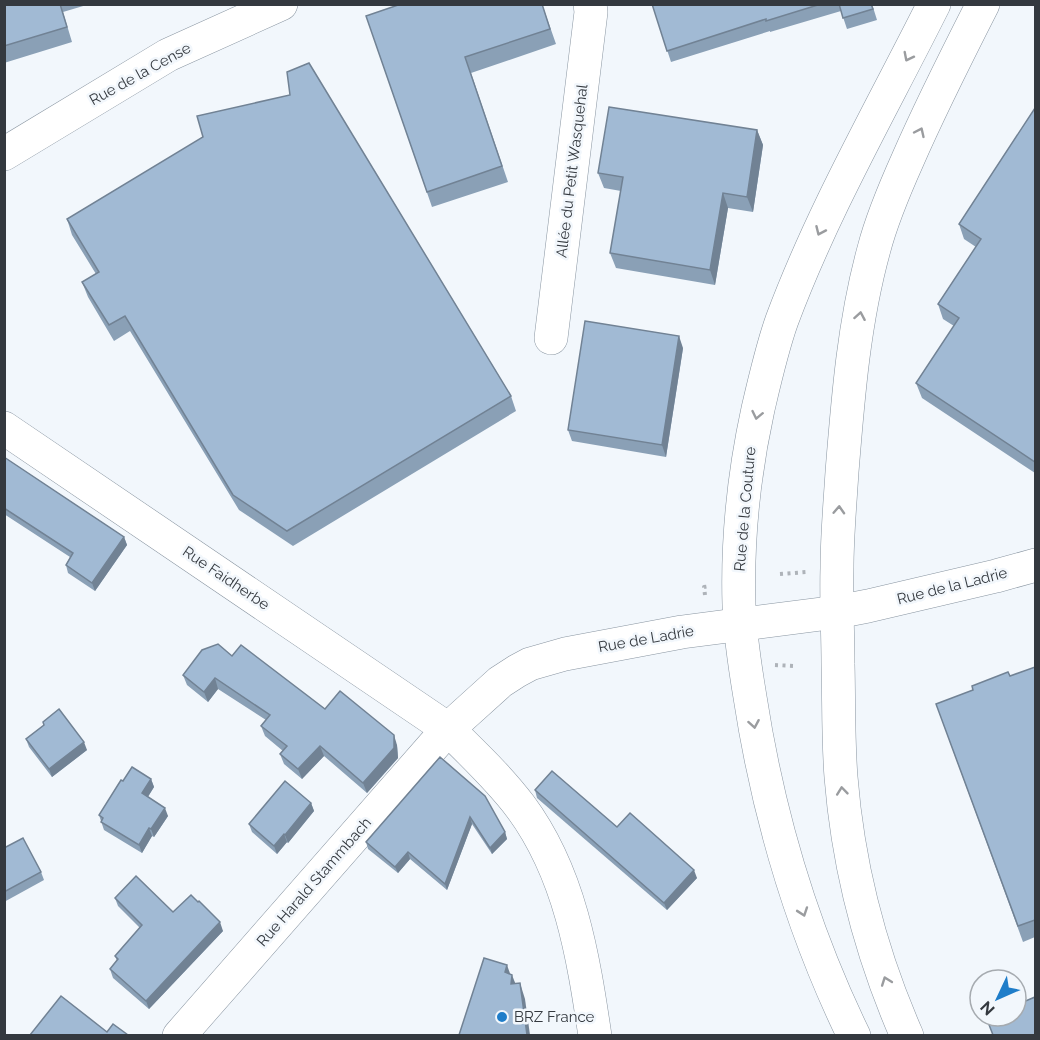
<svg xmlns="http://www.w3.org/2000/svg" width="1040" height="1040" font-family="Raleway,sans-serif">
<rect width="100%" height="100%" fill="#f2f7fc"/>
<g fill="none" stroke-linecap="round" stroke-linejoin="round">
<g stroke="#8995a1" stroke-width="34">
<g id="minor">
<path d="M4 154 168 55 281 4"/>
<path d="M551 338 591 12 590 4"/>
<path d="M4 428 448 729C473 754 499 778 520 806 570 873 583 955 595 1036"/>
<path d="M179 1036 448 729 500 682 517 671 530 664 565 654 682 632 837 612 868 606 996 576 1036 565"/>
<path d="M854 1036C802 929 768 814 750 697 745 667 740 636 739 605 737 539 744 473 758 409 765 379 772 348 782 320 823 210 882 108 934 4"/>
<path d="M907 1036C871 954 848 865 841 777 838 739 839 702 838 664 838 632 836 600 837 568 837 536 840 504 842 472 848 397 854 321 874 249 882 218 895 188 908 159 931 106 957 55 983 4"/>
</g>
</g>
<g stroke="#aeb3b9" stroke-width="4" stroke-dasharray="3 4.5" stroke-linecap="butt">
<path d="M780 574 807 572"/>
<path d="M705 595 704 587 710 586"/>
<path d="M775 665 795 666"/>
</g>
<use href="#minor" stroke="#fff" stroke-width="33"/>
</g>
<g fill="#8aa0b6">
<path d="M4 4H90L63 12 72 42 4 63Z"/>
<path d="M542 4 556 44 471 73 508 182 432 207 366 16Z"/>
<path d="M652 4H872L877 20 847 29 841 11 770 32V31L671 62Z"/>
<path d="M1035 108V473L922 398 916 383 954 326 943 319 938 304 976 247 964 239 959 224Z"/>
<path d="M757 130 763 145 753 212 728 208 715 285 616 268 610 253 621 191 604 188 598 173Z"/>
<path d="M67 219 511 396 516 411 293 546 239 510 130 331 114 341 88 297 82 282 96 274 72 235Z"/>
<path d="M683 348 666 457 572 441 568 430Z"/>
<path d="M4 457 124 537 127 545 95 591 68 573 66 565 70 557 4 514Z"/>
<path d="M232 656 325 709 397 745 398 758 367 793 324 756 302 779 284 764 280 754 283 751 265 736 261 726 266 720 218 689 208 702 187 685 183 675Z"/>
<path d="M1035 667V937L1023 942 936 704Z"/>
<path d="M43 722 87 750 52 777 29 747 26 739 44 725Z"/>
<path d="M440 757 505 832 507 839 492 854 472 824 447 890 410 859 398 873 368 849 366 842Z"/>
<path d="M151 779 154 787 148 797 168 816 154 837 152 836 142 853 104 830 99 815 123 781Z"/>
<path d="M535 790 617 827 697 878 667 910 537 798Z"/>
<path d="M311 803 314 811 288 843 287 842 277 854 252 832 249 824Z"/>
<path d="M4 848 41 872 44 880 4 902Z"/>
<path d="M115 898 173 912 223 931 149 1009 113 978 110 969 117 961 115 956 140 928 118 906Z"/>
</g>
<g fill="#718294">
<path d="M757 130 763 145 753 212 747 197Z"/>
<path d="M723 193 728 208 715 285 710 270Z"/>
<path d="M679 336 683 348 666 457 662 445Z"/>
<path d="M124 537 127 545 95 591 92 583Z"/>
<path d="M215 678 218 689 208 702 204 692Z"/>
<path d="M394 735 397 745 398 758 367 793 363 783Z"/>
<path d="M84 742 87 750 52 777 49 769Z"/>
<path d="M320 746 324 756 302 779 298 769Z"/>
<path d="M151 779 154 787 145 801 142 793Z"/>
<path d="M311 803 314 811 288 843 285 835Z"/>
<path d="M165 808 168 816 154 837 151 829Z"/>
<path d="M470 817 472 824 447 890 445 884Z"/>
<path d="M149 828 152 836 142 853 139 845Z"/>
<path d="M505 832 507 839 492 854 490 848Z"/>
<path d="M284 834 287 842 277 854 274 846Z"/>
<path d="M408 852 410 859 398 873 395 867Z"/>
<path d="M694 870 697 878 667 910 664 903Z"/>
<path d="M220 922 223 931 149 1009 146 1001Z"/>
<path d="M507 965 512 979V975L518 990 510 987 505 972Z"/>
<path d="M520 983 525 999 530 1035H527Z"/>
</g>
<g fill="#a1bad4" stroke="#718294" stroke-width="1.5">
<path d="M4 4H60L67 27 4 46Z"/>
<path d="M401 4H542L550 29 465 57 502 166 427 192 366 16Z"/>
<path d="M652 4H821L766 21V19L667 51Z"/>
<path d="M839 4H871L873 9 843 18Z"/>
<path d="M309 63 511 396 287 531 233 495 125 316 109 325 82 282 99 272 67 219 203 137 197 116 290 95 287 72Z"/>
<path d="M609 107 757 130 747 197 723 193 710 270 610 253 623 177 598 173Z"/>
<path d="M1035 108V462L916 383 959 318 938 304 981 239 959 224Z"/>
<path d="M585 321 679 336 662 445 568 430Z"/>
<path d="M4 457 124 537 92 583 66 565 73 553 4 508Z"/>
<path d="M218 644 232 656 241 645 325 709 340 691 394 735V748L363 783 320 746 298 769 280 754 287 746 261 726 270 715 215 678 204 692 183 675 202 650Z"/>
<path d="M1035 667V920L1018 926 936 704 973 690 972 686 1008 672 1010 676Z"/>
<path d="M59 709 84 742 49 769 26 739 44 725 43 722Z"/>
<path d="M440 757 485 796 505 832 490 848 470 817 445 884 408 852 395 867 366 842Z"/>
<path d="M132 767 151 779 142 793 165 808 151 829 149 828 139 845 101 822 103 818 99 815 121 780 123 781Z"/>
<path d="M552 771 617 827 630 813 694 870 664 903 535 790Z"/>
<path d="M285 781 311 803 285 835 284 834 274 846 249 824Z"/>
<path d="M23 838 41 872 4 892V848Z"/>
<path d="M136 876 173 912 191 895 198 902 199 901 220 922 146 1001 110 969 118 959 115 956 142 925 115 898Z"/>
<path d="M484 958 507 965 505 972 512 975 511 984 520 983 527 1035H459Z"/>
<path d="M61 996 107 1032 113 1024 128 1035H30Z"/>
<path d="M1035 997V1035H993L986 1017 1016 1016V1005Z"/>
</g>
<defs><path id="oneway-chevron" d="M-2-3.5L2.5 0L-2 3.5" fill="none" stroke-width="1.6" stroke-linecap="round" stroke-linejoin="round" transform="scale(1.5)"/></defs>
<g stroke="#9a9c9f">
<use href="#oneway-chevron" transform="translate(908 57) rotate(117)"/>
<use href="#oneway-chevron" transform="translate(920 132) rotate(-65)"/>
<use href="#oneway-chevron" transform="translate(820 231) rotate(114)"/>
<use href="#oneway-chevron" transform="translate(860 316) rotate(-80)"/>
<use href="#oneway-chevron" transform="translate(757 415) rotate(102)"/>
<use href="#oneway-chevron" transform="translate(839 510) rotate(-87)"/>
<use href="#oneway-chevron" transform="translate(754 724) rotate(80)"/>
<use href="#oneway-chevron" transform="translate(842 791) rotate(-96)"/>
<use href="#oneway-chevron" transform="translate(803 912) rotate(71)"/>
<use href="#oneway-chevron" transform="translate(886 981) rotate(-110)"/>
</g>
<circle fill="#1f7dc9" stroke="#f2f7fc" stroke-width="2" cx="502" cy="1017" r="6"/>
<g text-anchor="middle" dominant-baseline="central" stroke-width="5" stroke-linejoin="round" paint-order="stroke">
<g font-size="15" fill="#34393f" stroke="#f2f7fc">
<text transform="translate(140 74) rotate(-29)">Rue de la Cense</text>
<text transform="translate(572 171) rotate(-83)">Allée du Petit Wasquehal</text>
<text transform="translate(745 509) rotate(-85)">Rue de la Couture</text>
<text transform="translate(226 578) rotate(34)">Rue Faidherbe</text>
<text transform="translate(952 586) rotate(-14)">Rue de la Ladrie</text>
<text transform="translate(646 639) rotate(-10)">Rue de Ladrie</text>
<text transform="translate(314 882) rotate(-49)">Rue Harald Stammbach</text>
</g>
<g font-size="15" fill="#34393f" stroke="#f2f7fc" text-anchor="start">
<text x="514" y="1017">BRZ France</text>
</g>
</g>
<rect width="1040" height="1040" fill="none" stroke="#34393f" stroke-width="12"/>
<g transform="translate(998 998) rotate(226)"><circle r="28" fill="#f2f7fc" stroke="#a6abb0" stroke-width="1.5"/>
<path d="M0-4.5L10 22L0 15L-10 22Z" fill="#1f7dc9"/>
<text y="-9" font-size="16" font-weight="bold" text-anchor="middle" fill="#34393f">N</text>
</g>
</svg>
